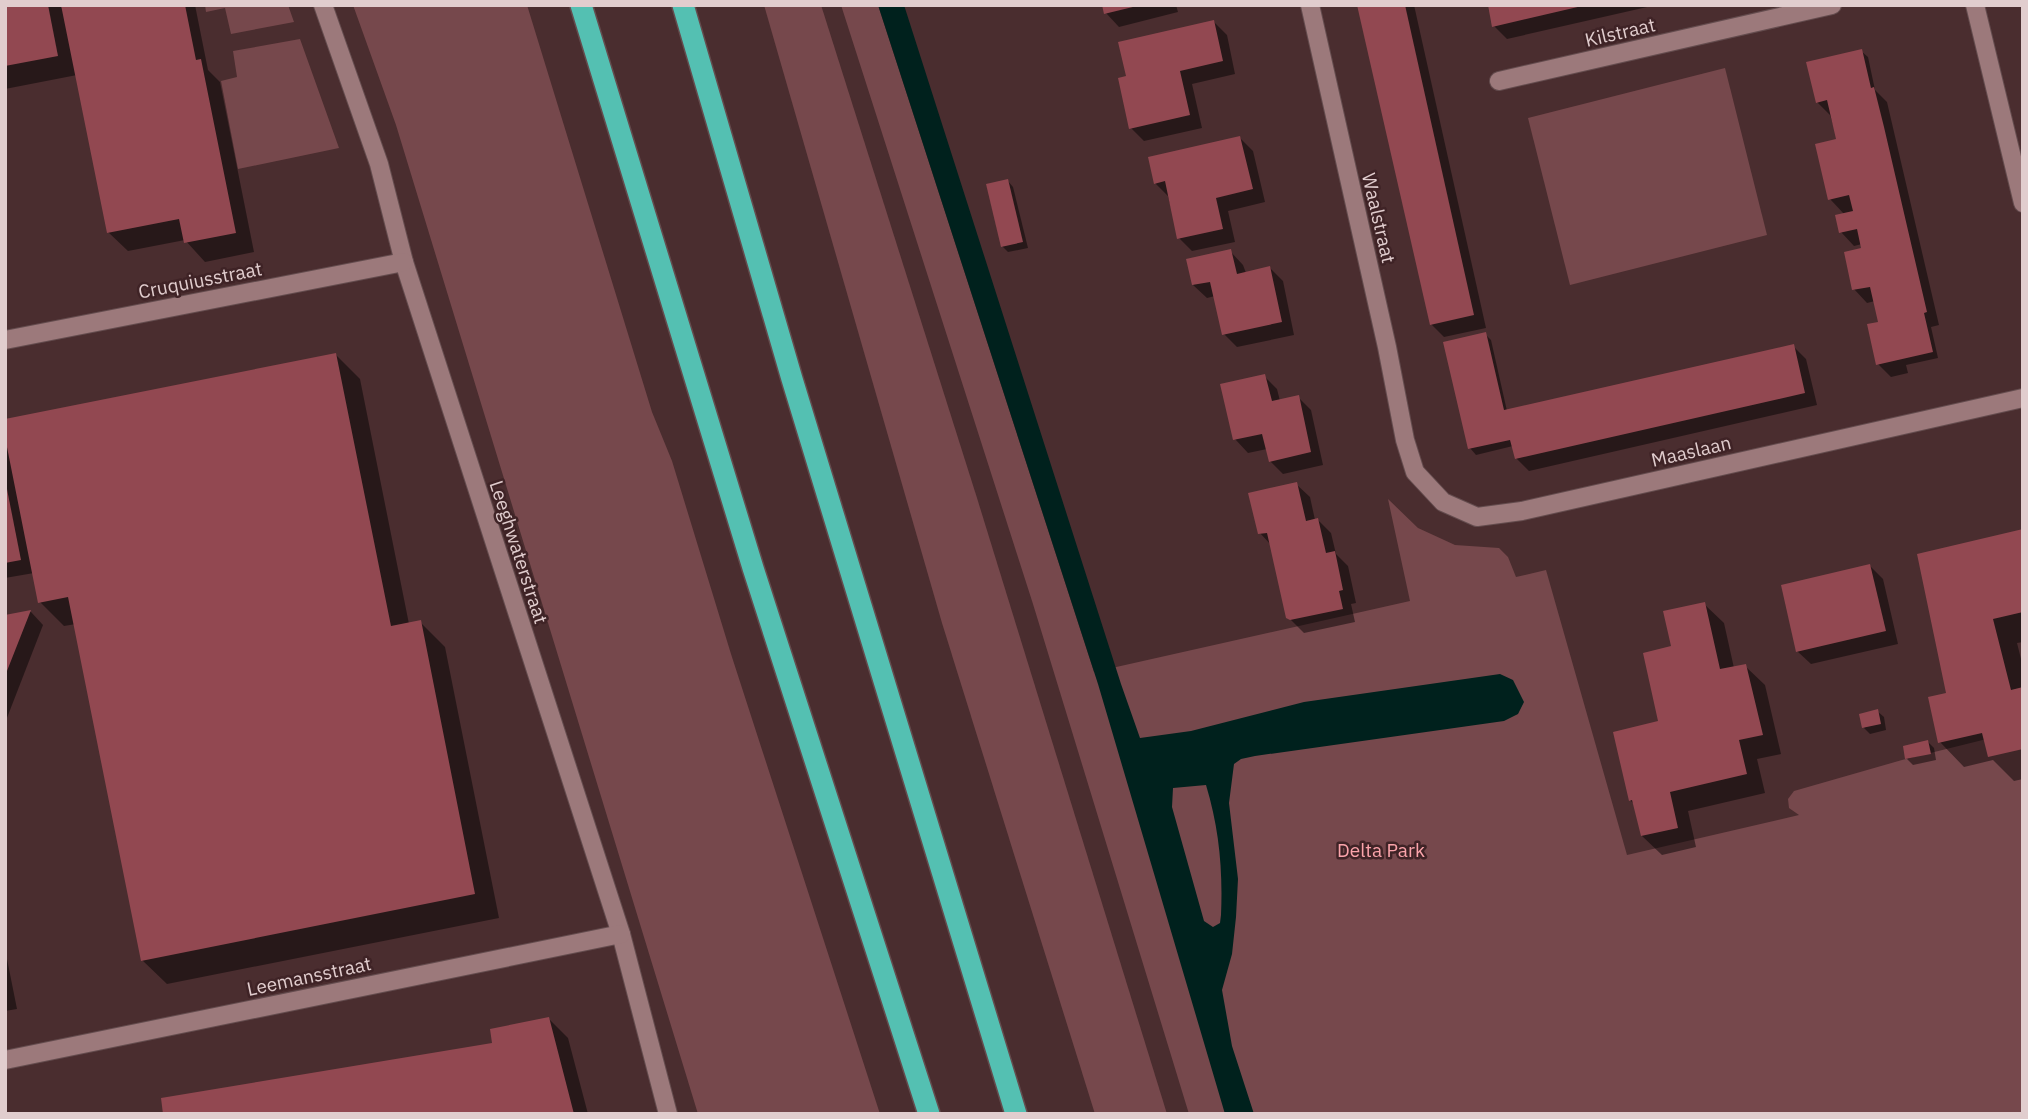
<svg xmlns="http://www.w3.org/2000/svg" width="2028" height="1119" font-family="'IBM Plex Sans',sans-serif">
<rect width="100%" height="100%" fill="#4a2d2f"/>
<g fill="#76484c">
<path d="M205 5H288L294 22 231 34 225 8 206 12Z"/>
<path d="M353 5H527L652 412 672 461 731 654 880 1114H698L396 125Z"/>
<path d="M764 5H821L977 498 1167 1114H1095L942 623Z"/>
<path d="M841 5H878L1094 672 1410 601 1388 499 1418 528 1455 545 1499 548 1508 557 1516 577 1546 570 1627 855 1799 815 1789 808 1788 799 1794 791 1902 760 2023 730V1114H1189L1033 604Z"/>
<path d="M300 39 339 148 238 169 221 81 237 77 233 51Z"/>
<path d="M1725 68 1767 235 1570 285 1528 118Z"/>
</g>
<path fill="#00211d" fill-rule="evenodd" d="M878 5H904L1121 684 1140 738 1191 731 1304 702 1500 674 1513 680 1524 702 1518 714 1504 721 1255 756 1241 759 1234 764 1229 803 1238 879 1236 917 1232 954 1222 990 1232 1046 1254 1114H1225L1098 684ZM1206 785C1219 828 1223 869 1221 915L1220 923 1213 927 1204 921 1172 807 1173 788Z"/>
<g fill="#0007">
<path d="M5 5H59L64 10 63 5H195L208 70 220 82 254 252 205 262 185 240 128 251 108 232 77 75 5 89Z"/>
<path d="M1104 5H1176L1178 12 1119 27 1106 13Z"/>
<path d="M1359 5H1414L1486 328 1444 337 1431 324Z"/>
<path d="M1490 5H1656L1507 39 1494 26Z"/>
<path d="M1214 22 1227 35 1235 74 1192 84 1202 128 1144 141 1131 128 1128 77Z"/>
<path d="M1861 51 1868 57 1875 90 1887 102 1939 325 1931 327 1938 358 1906 365 1908 373 1891 377 1878 364 1880 323 1875 301 1867 303 1854 289 1863 249 1862 244 1854 246 1841 232 1845 215 1830 199 1838 140 1830 115 1817 102Z"/>
<path d="M1240 138 1253 151 1265 202 1228 211 1235 242 1192 251 1179 238 1168 196 1155 183Z"/>
<path d="M1007 180 1013 187 1028 248 1008 252 1002 246Z"/>
<path d="M1230 251 1243 265 1246 273 1270 268 1283 281 1294 335 1237 347 1224 334 1215 296 1207 298 1193 285Z"/>
<path d="M1485 334 1491 340 1507 411 1793 346 1806 359 1817 405 1529 471 1516 458 1513 446 1476 455 1470 448Z"/>
<path d="M336 355 360 379 409 624 420 622 445 647 499 918 167 984 142 960 76 624 64 626 40 602 34 573 5 578V421Z"/>
<path d="M1264 376 1277 389 1280 401 1298 397 1311 410 1323 465 1283 474 1270 461 1267 449 1248 453 1235 439Z"/>
<path d="M1296 484 1310 497 1315 520H1318L1331 533 1336 554 1348 566 1356 603 1351 604 1355 622 1304 633 1288 617 1271 545 1260 533Z"/>
<path d="M2023 531V642L2017 643 2023 667V779L2014 781 1993 760 1964 767 1940 742 1948 694Z"/>
<path d="M1870 566 1883 579 1898 644 1811 664 1797 651Z"/>
<path d="M1704 604 1724 623 1734 668 1745 666 1765 685 1781 754 1757 759 1765 793 1688 811 1696 847 1662 855 1642 836 1635 805 1630 800 1660 723 1673 647Z"/>
<path d="M31 612 43 625 5 723V617Z"/>
<path d="M1877 711 1884 717 1886 730 1870 734 1864 728Z"/>
<path d="M1928 742 1934 748 1936 760 1913 765 1907 759Z"/>
<path d="M5 949 17 1009 5 1011Z"/>
<path d="M549 1019 568 1038 588 1114H165L494 1044Z"/>
</g>
<g fill="#924851">
<path d="M5 5H48L58 56 5 66Z"/>
<path d="M61 5H185L196 60 201 59 236 233 184 243 179 219 107 233Z"/>
<path d="M1102 5H1137V6L1104 14Z"/>
<path d="M1357 5H1405L1474 315 1430 325Z"/>
<path d="M1488 5H1582V6L1492 27Z"/>
<path d="M1214 20 1223 61 1180 71 1190 115 1129 129 1118 78 1126 76 1118 42Z"/>
<path d="M1862 49 1871 88 1874 87 1884 127 1927 312 1924 313 1933 352 1876 365 1867 324 1878 322 1870 287 1852 290 1844 252 1861 248 1857 229 1839 233 1835 215 1853 211 1849 195 1828 200 1815 144 1836 139 1827 100 1816 103 1806 62Z"/>
<path d="M1240 136 1253 189 1216 198 1223 229 1177 239 1165 181 1154 184 1148 157Z"/>
<path d="M1008 179 1023 242 1001 247 986 184Z"/>
<path d="M1231 249 1237 274 1270 266 1282 322 1222 335 1210 282 1192 285 1186 259Z"/>
<path d="M1486 332 1504 410 1794 344 1805 393 1515 459 1510 440 1468 449 1443 342Z"/>
<path d="M336 353 391 626 421 620 475 894 141 961 68 597 38 603 5 437V419Z"/>
<path d="M1265 374 1272 401 1299 395 1311 452 1269 462 1262 434 1233 440 1220 384Z"/>
<path d="M5 479 21 560 5 563Z"/>
<path d="M1297 482 1306 521 1318 518 1326 553 1335 551 1343 590 1339 591 1343 609 1290 620 1286 618 1267 533 1258 534 1248 493Z"/>
<path d="M2023 529V612L1993 619 2011 690 2023 687V749L1988 757 1982 733 1938 743 1928 697 1946 693 1917 554Z"/>
<path d="M1870 564 1886 631 1796 652 1781 585Z"/>
<path d="M1705 602 1720 669 1746 664 1763 735 1739 740 1747 774 1670 792 1678 828 1641 836 1632 800 1629 801 1613 732 1658 721 1643 653 1671 646 1663 611Z"/>
<path d="M31 610 5 676V615Z"/>
<path d="M1878 709 1881 724 1862 728 1859 714Z"/>
<path d="M1928 740 1931 754 1905 759 1903 746Z"/>
<path d="M549 1017 574 1114H163L161 1098 492 1043 490 1029Z"/>
</g>
<g fill="none" stroke-linecap="round" stroke-linejoin="round">
<g stroke="#644c4e" stroke-width="20">
<g id="minor">
<path d="M323 5 379 164 404 262 621 934 668 1114"/>
<path d="M1310 5 1387 347 1405 440 1415 472 1443 502 1477 517 1522 511 2023 398"/>
<path d="M1975 5 2023 203"/>
<path d="M1499 81 1832 5"/>
<path d="M5 340 404 262"/>
<path d="M5 1060 621 934"/>
</g>
</g>
<g stroke="#644c4e" stroke-width="24">
<g id="highway">
<path d="M581 5 753 568 929 1114"/>
<path d="M683 5 792 379 1016 1114"/>
</g>
</g>
<use href="#minor" stroke="#9c797b" stroke-width="18"/>
<use href="#highway" stroke="#54c0b2" stroke-width="21"/>
</g>
<g text-anchor="middle" dominant-baseline="central" stroke-width="5" stroke-linejoin="round" paint-order="stroke">
<g font-size="19" fill="#e1cdce" stroke="#3f2326">
<text transform="translate(1620 32) rotate(-13)">Kilstraat</text>
<text transform="translate(1379 218) rotate(77)">Waalstraat</text>
<text transform="translate(200 280) rotate(-11)">Cruquiusstraat</text>
<text transform="translate(1691 451) rotate(-13)">Maaslaan</text>
<text transform="translate(519 552) rotate(72)">Leeghwaterstraat</text>
<text transform="translate(309 976) rotate(-12)">Leemansstraat</text>
</g>
<g font-size="19" fill="#fba4ab" stroke="#3f2326">
<text x="1381" y="850">Delta Park</text>
</g>
</g>
<rect width="2028" height="1119" fill="none" stroke="#e1cdce" stroke-width="14"/>
</svg>
